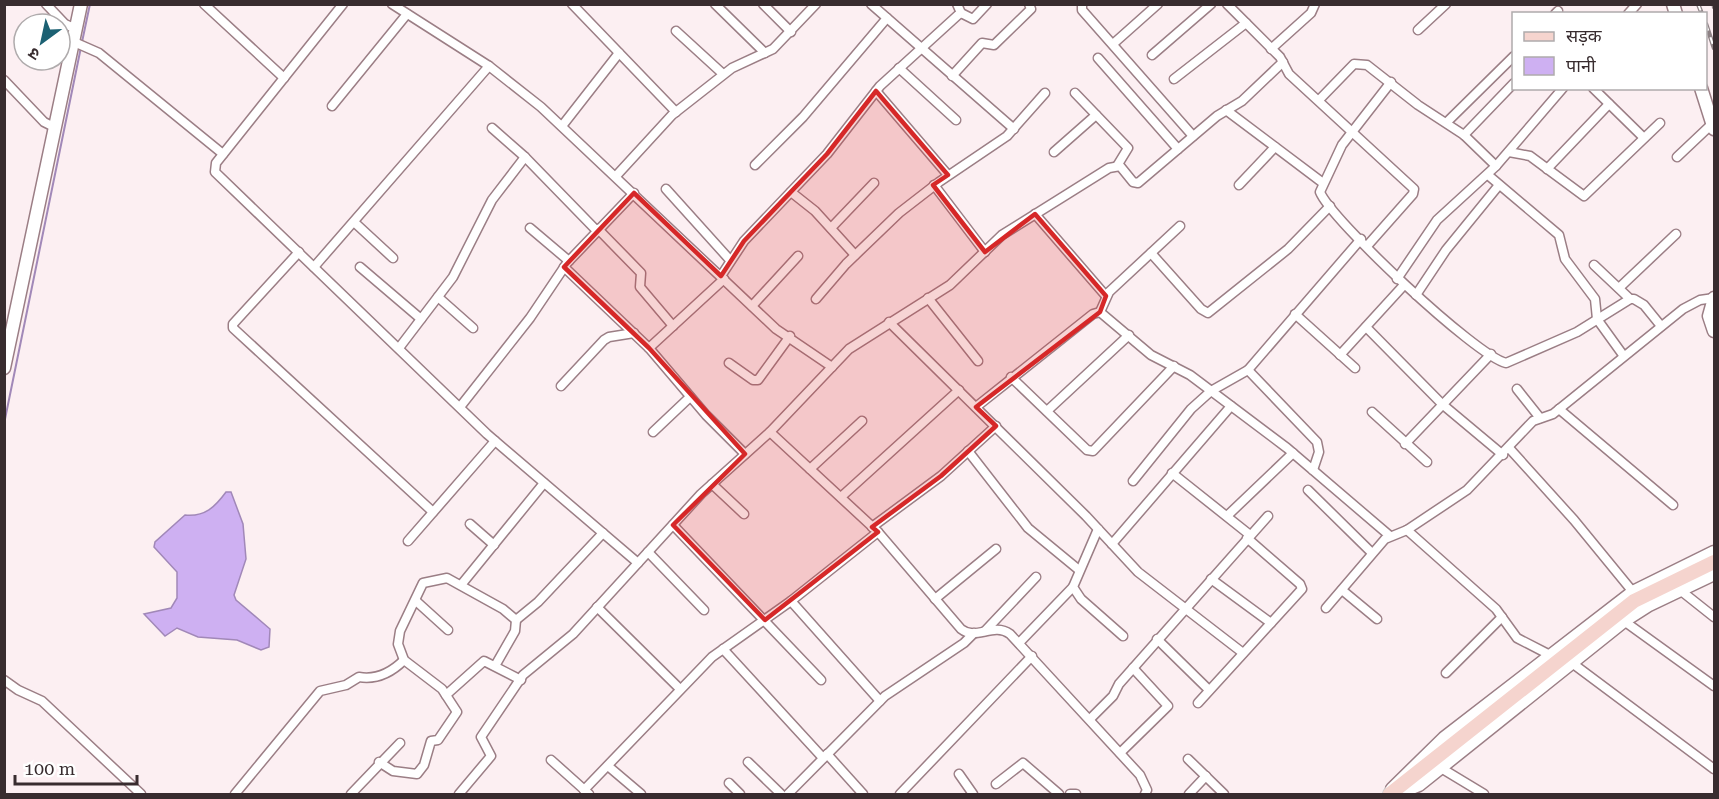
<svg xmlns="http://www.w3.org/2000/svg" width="1719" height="799" font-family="'Roboto Serif','Noto Sans Devanagari',serif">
<rect width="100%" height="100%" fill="#fceff2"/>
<path fill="#ceb0f2" stroke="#a188b8" stroke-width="1.5" d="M226 492H231L243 524 246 559 234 595 236 600 270 629 269 647 261 650 237 640 198 637 177 628 165 636 144 614 171 608 177 598V572L154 547 155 542 185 515C205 517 215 507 226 492Z"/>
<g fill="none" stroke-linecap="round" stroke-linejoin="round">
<g stroke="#a188b8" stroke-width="2">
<path d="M82 42 90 4"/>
<path d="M4 424 81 47"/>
</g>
<g stroke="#9b7e85" stroke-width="11">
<g id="street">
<path d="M46 4 65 24 76 29"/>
<path d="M204 4 284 78"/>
<path d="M343 4 216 163 215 172 487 434 638 563"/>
<path d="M392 4 489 66 541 107 776 329 832 367"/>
<path d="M572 4 676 112"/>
<path d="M715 4 765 53"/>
<path d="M763 4 791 32"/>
<path d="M871 4 1014 129"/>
<path d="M957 4 961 13"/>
<path d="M1082 4V10L1193 136"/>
<path d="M1227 4 1280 57 1289 74 1414 189 1413 194 1367 246"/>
<path d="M1555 14 1558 11"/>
<path d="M1628 14 1637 4"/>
<path d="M1418 30 1446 4"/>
<path d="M676 31 723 74"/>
<path d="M74 42 99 53 223 154"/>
<path d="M1113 44 1158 4"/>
<path d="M1271 49 1311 13 1315 4"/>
<path d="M1152 55 1211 4"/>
<path d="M1098 58 1178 149"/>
<path d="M899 68 956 120"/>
<path d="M952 76 982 43 994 45 1031 9 1029 4"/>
<path d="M1174 79 1246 23"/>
<path d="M4 80 44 122 56 128"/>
<path d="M1391 82 1342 145 1320 192C1331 220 1476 356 1506 363L1577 332 1630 299H1634L1644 305 1661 326"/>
<path d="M1593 88 1644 138"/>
<path d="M876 91 948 175"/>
<path d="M1075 93 1128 148 1117 166"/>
<path d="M1319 100 1354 64 1367 65 1418 105 1464 135 1496 166"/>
<path d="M332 106 407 14"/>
<path d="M1226 110 1323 183"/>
<path d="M1447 122 1514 56"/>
<path d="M562 126 619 53"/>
<path d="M492 128 525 157 597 231"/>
<path d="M1464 135 1514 83"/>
<path d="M1054 152 1096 115"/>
<path d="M1509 152 1530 156 1584 196 1660 123"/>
<path d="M1677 157 1713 123"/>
<path d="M755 165 803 117 887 18"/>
<path d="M1547 169 1609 104"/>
<path d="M1488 175 1559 235 1565 259 1595 299 1597 319 1623 355"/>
<path d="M616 176 672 115 732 68 773 49 816 4"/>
<path d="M934 185 985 252"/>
<path d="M1239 185 1275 147"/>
<path d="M666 189 730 260"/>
<path d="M791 192 815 211 855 255"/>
<path d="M1035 214 1106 296"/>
<path d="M354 222 393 258"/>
<path d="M530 228 569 261"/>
<path d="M831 228 874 183"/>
<path d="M598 229 641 273 640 287 673 326"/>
<path d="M299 252 233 324V328L433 512"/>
<path d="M1151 253 1201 309 1208 313 1288 249 1330 206"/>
<path d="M1594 265 1630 299"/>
<path d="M314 267 489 66"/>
<path d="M360 267 421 319"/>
<path d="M564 267 649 348 706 415 745 454"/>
<path d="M721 276 744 241 827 154 880 86 958 15 961 13 973 19 987 4"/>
<path d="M1397 279 1437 220 1496 166 1563 88"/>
<path d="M1619 288 1676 234"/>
<path d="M1416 295 1446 250 1499 185"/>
<path d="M438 297 473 328"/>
<path d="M928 298 978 361"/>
<path d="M816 299 846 264 899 213 939 182 1007 136 1045 93"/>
<path d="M752 306 798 256"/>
<path d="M1100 312 1109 292 1180 226"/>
<path d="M1295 314 1355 368"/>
<path d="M889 322 1086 516 1138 572 1243 653"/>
<path d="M1366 327 1442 404 1503 455"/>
<path d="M399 348 453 277 492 200 525 157"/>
<path d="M649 348 724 279"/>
<path d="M1340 355 1404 285"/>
<path d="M729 363 753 380H758L790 336"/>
<path d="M1248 370 1317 442 1319 452 1313 470"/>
<path d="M1011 377 1087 450 1093 451 1174 366"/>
<path d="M561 386 604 340 609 337 634 333"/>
<path d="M1517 389 1540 418"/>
<path d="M460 407 530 318 567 263 634 193"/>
<path d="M976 407 1093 314 1100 312 1151 355 1190 375 1287 448 1390 536"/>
<path d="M1559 409 1673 505"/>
<path d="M1047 411 1129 335"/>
<path d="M1372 412 1427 462"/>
<path d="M653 432 690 397"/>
<path d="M770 432 878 532 961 629C976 641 993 622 1010 634L1140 775 1147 790 1145 794"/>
<path d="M1405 444 1491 354"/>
<path d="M1509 448 1574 520 1633 592"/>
<path d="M968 451 1028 528 1079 570"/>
<path d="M810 469 862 421"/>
<path d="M1172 473 1250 535"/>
<path d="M1133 481 1191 409 1211 391 1248 370 1361 239"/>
<path d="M712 484 744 514"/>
<path d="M1308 490 1372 553"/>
<path d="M841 497 959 390"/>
<path d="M1227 516 1293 453"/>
<path d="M470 524 494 545"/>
<path d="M673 525 821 680"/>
<path d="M872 527 941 476 996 426"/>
<path d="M1098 529 1073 587 1081 599 1123 636"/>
<path d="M1407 530 1496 609 1517 638 1550 655"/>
<path d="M408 541 495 441"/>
<path d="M1112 544 1231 406"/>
<path d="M648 552 704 610"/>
<path d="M1211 579 1271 623"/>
<path d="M461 585 544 483"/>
<path d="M1342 590 1377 619"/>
<path d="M1680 590 1714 617"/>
<path d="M935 599 996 549"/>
<path d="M416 601 448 630"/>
<path d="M791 601 880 701"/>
<path d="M597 607 680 689"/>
<path d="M1326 608 1385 539 1407 530 1467 490 1533 421 1553 414 1683 309 1700 300 1714 298"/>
<path d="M1624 621 1714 686"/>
<path d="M985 631 1036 577"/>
<path d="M1157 639 1209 690"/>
<path d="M1019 643 1073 587"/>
<path d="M723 649 823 758"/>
<path d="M1572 663 1714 769"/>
<path d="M495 666 515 631 516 620"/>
<path d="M1446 673 1502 617"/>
<path d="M4 680 18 690 42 701 141 794"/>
<path d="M446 695 484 661 521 680"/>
<path d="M1198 703 1302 589 1300 584 1247 538"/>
<path d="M1090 719 1113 696 1119 684 1268 516"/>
<path d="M1120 753 1168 706 1133 668"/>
<path d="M827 754 863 794"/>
<path d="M1188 759 1224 794"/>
<path d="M551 760 589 794"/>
<path d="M379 762 393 771 417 774 424 765 431 741 438 740 457 712 442 689 404 660 398 644 400 631 423 583 447 578 503 609 516 620 538 602 603 533"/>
<path d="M748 762 781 794"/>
<path d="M608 766 641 794"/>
<path d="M1441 768 1484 794"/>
<path d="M959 774 973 794"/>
<path d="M729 783 740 794"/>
<path d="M996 784 1023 763 1059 794"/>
<path d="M584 790 712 657 791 601 878 532"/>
<path d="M235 794 320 691 346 685 359 677C377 680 391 673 404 660"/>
<path d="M351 794 400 743"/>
<path d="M459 794 491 756 481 737 523 675 573 634 701 494 770 432 849 349 950 285 1002 235 1109 168 1120 166 1133 182 1138 183 1217 116 1242 101 1283 62"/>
<path d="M788 794 885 696 964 643 974 633"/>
<path d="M900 794 1032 656"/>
<path d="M1070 794H1076"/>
<path d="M1189 794 1206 776"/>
</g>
</g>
<g stroke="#9b7e85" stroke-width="15">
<g id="secondary">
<path d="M1673 4 1676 14"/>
<path d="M1701 88 1714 129"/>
<path d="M1714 298 1709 316 1714 331"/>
<path d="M4 368 81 4"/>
<path d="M1392 789 1444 738 1633 592 1714 552"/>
<path d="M1397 794 1419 785 1624 621 1649 605 1714 574"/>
</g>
</g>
<g stroke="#d3d1d1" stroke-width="16">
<path id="primary" d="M1390 794 1634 601 1714 562"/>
</g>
<use href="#street" stroke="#fff" stroke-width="8"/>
<use href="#secondary" stroke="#fff" stroke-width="12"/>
<use href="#primary" stroke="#f5d4ce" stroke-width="14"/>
<g stroke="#8e8285" stroke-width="4.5">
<g id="rail">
<path d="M1698 4 1702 14"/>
<path d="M1714 4V7"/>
<path d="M1706 24 1714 48"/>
</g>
</g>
<use href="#rail" stroke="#fff" stroke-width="2" stroke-dasharray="7" stroke-linecap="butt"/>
</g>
<path fill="#d62828" fill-opacity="0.2" stroke="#d62828" stroke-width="4.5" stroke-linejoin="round" d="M876 91 948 175 933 185 985 252 1035 214 1106 296 1100 312 976 407 996 426 941 476 872 527 878 532 765 620 673 525 745 454 649 348 564 267 634 193 721 276 744 241 827 154Z"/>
<rect width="1719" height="799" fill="none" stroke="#382c2f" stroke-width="12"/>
<rect x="1512" y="12" width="195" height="78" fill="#ffffff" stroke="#afabac" stroke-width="1.5"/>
<rect x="1524" y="32" width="30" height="9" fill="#f5d4ce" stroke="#afabac" stroke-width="1.5"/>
<text x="1566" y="42" font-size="18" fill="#382c2f">सड़क</text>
<rect x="1524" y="57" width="30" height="18" fill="#ceb0f2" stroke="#afabac" stroke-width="1.5"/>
<text x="1566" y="72" font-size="18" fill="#382c2f">पानी</text>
<g transform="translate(42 42) rotate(213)"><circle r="28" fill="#ffffff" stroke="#afabac" stroke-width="1.5"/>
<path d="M0-4.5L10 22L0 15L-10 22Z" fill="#1c6173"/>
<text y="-9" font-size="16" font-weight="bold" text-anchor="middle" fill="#382c2f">उ</text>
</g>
<path d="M15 775v9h122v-9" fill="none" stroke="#382c2f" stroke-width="3"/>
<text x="24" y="775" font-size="18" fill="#382c2f" stroke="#ffffff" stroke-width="4.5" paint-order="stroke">100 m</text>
</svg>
